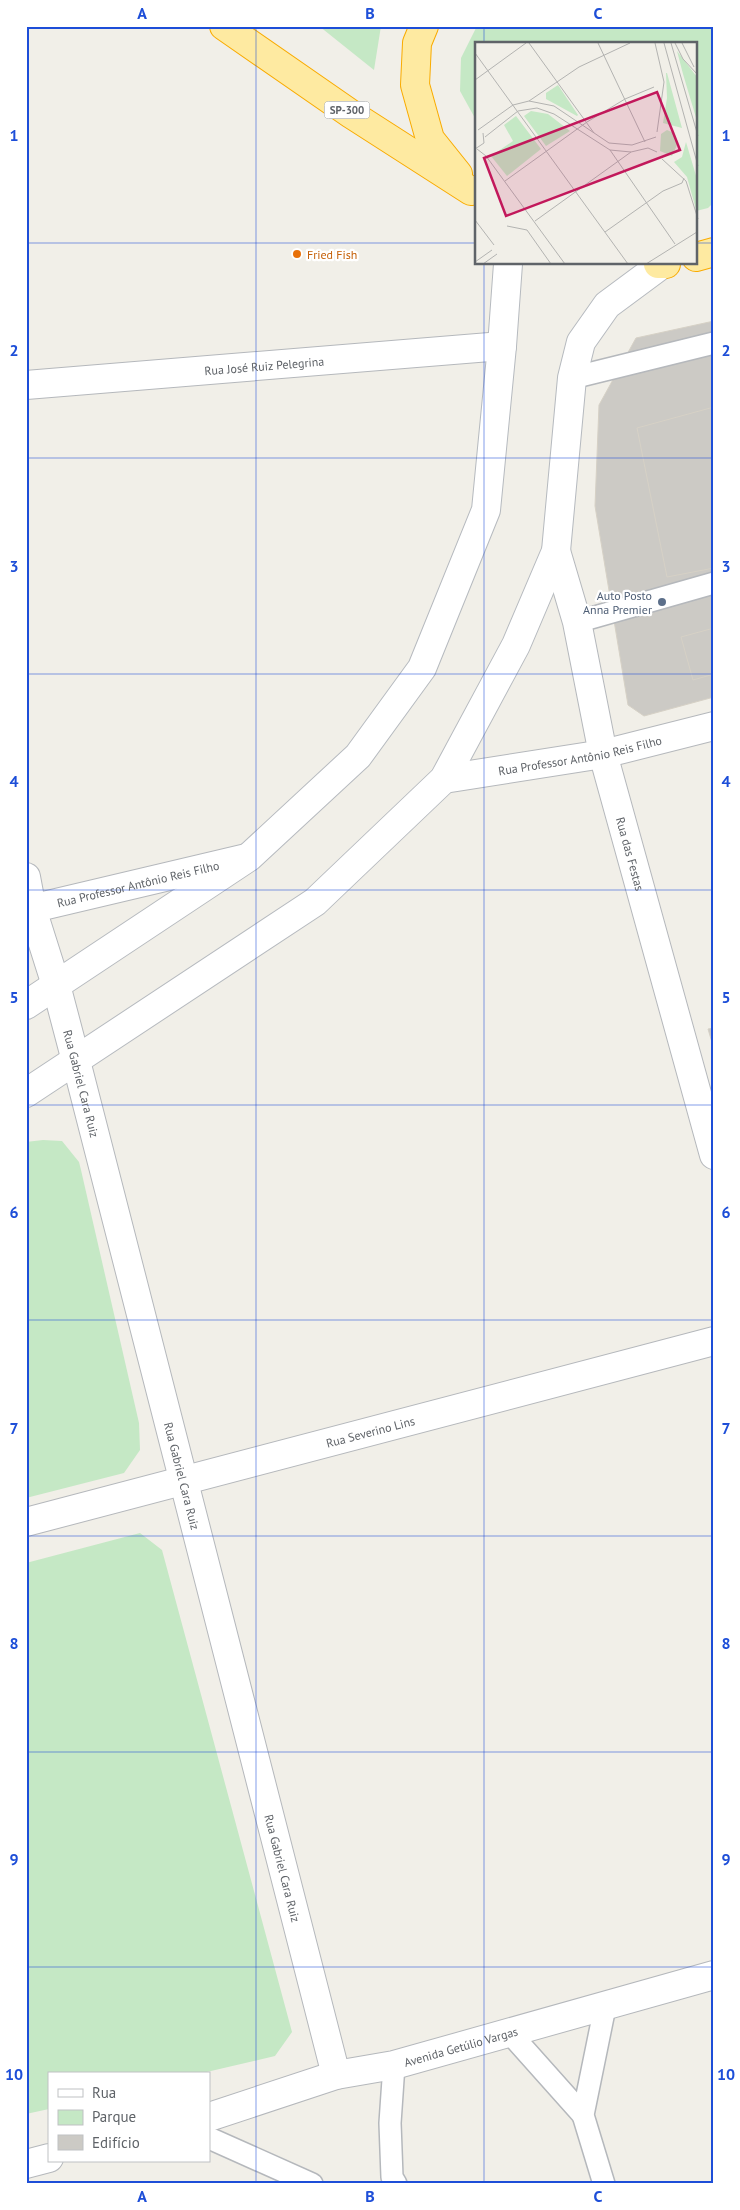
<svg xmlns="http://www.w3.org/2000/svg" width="740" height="2210" font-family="'PT Sans',sans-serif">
<rect width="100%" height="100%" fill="#f1efe8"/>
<g fill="#c5e8c5">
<path d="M319 26H381L374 70Z"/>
<path d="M477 26H714V202L708 208 696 211V44H476V120L460 91 461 58Z"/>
<path d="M43 1140 62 1141 79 1162 81 1170 139 1423 140 1450 124 1473 26 1498V1142Z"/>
<path d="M140 1533 162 1550 292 2032 275 2056 198 2074H49V2109L26 2114V1563Z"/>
</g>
<g fill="#cccac5" stroke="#d6d1c6">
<path d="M714 321V697L644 716 628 705 595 506 599 405 636 338Z"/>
<path d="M714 407V568L667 577 637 428Z"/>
<path d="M714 628V674L693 680 681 637Z"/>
<path d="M714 1028V1049L708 1029Z"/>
</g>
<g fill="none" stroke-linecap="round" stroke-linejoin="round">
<g stroke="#b5b8bc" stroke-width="24">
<g id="service">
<path d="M572 378 714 343"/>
<path d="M577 622 714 583"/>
<path d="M509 2032 583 2115"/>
<path d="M394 2065 390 2123 392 2177 396 2184"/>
<path d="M209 2138 312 2184"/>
<path d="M604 2184 583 2115 605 2007"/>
</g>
</g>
<g stroke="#b5b8bc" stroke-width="30">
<g id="minor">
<path id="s1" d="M26 385 502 346"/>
<path id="s2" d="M556 551 577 622 603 754 714 1155"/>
<path id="s3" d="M444 779 603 754 714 726"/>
<path id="s4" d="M26 877 32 909 56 985 76 1061 336 2075"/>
<path id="s5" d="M26 910 246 858"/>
<path id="s6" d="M26 1522 714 1341"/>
<path id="s7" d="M209 2117 336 2075 394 2065 714 1975"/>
<path d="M26 2164 49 2158"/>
</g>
</g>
<g stroke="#b6babf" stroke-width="30">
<g id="secondary">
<path d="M26 1005 249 857 358 756 422 668 486 510 502 346 508 264"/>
<path d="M26 1093 315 902 444 779 516 645 556 551 572 378 581 342 607 305 661 265"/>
</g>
</g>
<g stroke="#f9ab00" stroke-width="30">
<g id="trunk">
<path d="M224 26 351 114 471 191"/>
<path d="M424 26 417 43 415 85 430 139 458 174"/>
<path d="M696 257 714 252"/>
<path d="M658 264H666"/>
</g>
</g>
<use href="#service" stroke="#fff" stroke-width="21"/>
<use href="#minor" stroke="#fff" stroke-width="28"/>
<use href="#secondary" stroke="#fff" stroke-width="28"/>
<use href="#trunk" stroke="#feeaa1" stroke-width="28"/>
</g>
<path fill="none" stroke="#1d4ed8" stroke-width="1" stroke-opacity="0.55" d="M256 26V2184M484 26V44M26 243H476M696 243H714M484 264V2184M26 458H714M26 674H714M26 890H714M26 1105H714M26 1320H714M26 1536H714M26 1752H714M26 1967H714"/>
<circle fill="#e8710a" stroke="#fff" stroke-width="2" cx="297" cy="254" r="5"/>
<circle fill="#5c6f8a" stroke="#fff" stroke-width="2" cx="662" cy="602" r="5"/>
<g text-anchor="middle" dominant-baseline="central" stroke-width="4.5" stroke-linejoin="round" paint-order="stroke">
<rect fill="#fff" stroke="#8f9295" stroke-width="1" x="324.5" y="101.5" width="45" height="17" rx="4"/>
<g font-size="11" font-weight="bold" fill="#5f6368">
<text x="347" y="110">SP-300</text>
</g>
<g font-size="12" fill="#c56008" stroke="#fff" text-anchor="start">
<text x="307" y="254">Fried Fish</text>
</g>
<g font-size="12" fill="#5f6368" stroke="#fff">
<text stroke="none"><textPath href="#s1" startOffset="239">Rua José Ruiz Pelegrina</textPath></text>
<text stroke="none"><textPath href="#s3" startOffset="138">Rua Professor Antônio Reis Filho</textPath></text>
<text stroke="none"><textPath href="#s2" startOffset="312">Rua das Festas</textPath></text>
<text stroke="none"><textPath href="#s5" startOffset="115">Rua Professor Antônio Reis Filho</textPath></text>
<text stroke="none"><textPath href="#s4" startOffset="214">Rua Gabriel Cara Ruiz</textPath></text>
<text stroke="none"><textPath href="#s6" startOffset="356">Rua Severino Lins</textPath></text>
<text stroke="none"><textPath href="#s4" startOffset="619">Rua Gabriel Cara Ruiz</textPath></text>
<text stroke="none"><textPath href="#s4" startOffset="1024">Rua Gabriel Cara Ruiz</textPath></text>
<text stroke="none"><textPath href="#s7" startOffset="262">Avenida Getúlio Vargas</textPath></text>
</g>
<g font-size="12" fill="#4e5e75" stroke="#fff" text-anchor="end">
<text x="652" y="595">Auto Posto<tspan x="652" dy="14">Anna Premier</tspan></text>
</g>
</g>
<g transform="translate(475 42)">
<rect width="222" height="222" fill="#f1efe8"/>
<path d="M202 9 222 35V79L208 32ZM191 31H192L207 86 188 81 192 56ZM83 43 103 73 102 74 71 57V51ZM56 69 73 72 95 89 71 104 49 74ZM41 74 66 107 32 134 16 114 38 99 29 83ZM192 88 199 91 202 103 197 114 185 109 186 92ZM211 100 222 137V171L212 135 199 120 207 115Z" fill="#c5e8c5"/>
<path fill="none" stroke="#b3b3b1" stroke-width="1" d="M54 1 119 91M123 1 170 100M180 1 189 40 182 90M189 1 223 124M196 1 223 94M200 1 208 17 223 33M207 1 219 25M0 11 153 222M0 38 51 1M54 59 104 25 155 1M3 88 38 63 54 59 79 64 134 101 157 103 181 95M10 95 43 69 62 66 79 72 135 108 156 110 173 106 182 110M0 107 9 101 8 91M2 107 11 114 90 222M135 108 200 202M187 117 211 139 223 177M30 139 112 80 150 57 179 45M0 178 19 203M60 179 156 110M32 184 52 188 76 222M130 190 188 149 207 141 209 136M0 220 17 208M8 222 22 212M171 222 222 190"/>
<path fill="#c2185b" fill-opacity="0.15" stroke="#c2185b" stroke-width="2.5" d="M182 50 205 108 31 174 9 116Z"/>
<rect width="222" height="222" fill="none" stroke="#5f6368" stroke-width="2.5"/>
</g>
<rect width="740" height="2210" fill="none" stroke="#ffffff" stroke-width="55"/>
<rect x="48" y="2072" width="162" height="90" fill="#ffffff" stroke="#bfc1c3"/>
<rect x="58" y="2089" width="25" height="8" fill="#ffffff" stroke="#bfc1c3"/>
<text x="92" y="2098" font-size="15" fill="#5f6368">Rua</text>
<rect x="58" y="2110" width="25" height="15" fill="#c5e8c5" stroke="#bfc1c3"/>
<text x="92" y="2122" font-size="15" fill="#5f6368">Parque</text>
<rect x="58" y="2135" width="25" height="15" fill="#cccac5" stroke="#bfc1c3"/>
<text x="92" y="2148" font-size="15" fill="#5f6368">Edifício</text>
<rect x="28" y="28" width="684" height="2154" fill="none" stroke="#1d4ed8" stroke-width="2"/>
<g font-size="16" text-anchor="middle" font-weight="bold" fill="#1d4ed8">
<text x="142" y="19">A</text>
<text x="370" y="19">B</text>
<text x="598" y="19">C</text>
<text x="14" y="141">1</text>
<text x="726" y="141">1</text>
<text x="14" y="356">2</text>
<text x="726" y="356">2</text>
<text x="14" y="572">3</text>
<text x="726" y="572">3</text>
<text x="14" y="787">4</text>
<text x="726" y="787">4</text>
<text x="14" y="1003">5</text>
<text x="726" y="1003">5</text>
<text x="14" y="1218">6</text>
<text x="726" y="1218">6</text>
<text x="14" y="1434">7</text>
<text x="726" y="1434">7</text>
<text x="14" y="1649">8</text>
<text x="726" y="1649">8</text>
<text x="14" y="1865">9</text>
<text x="726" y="1865">9</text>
<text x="14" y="2080">10</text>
<text x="726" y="2080">10</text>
<text x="142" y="2202">A</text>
<text x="370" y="2202">B</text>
<text x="598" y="2202">C</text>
</g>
</svg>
